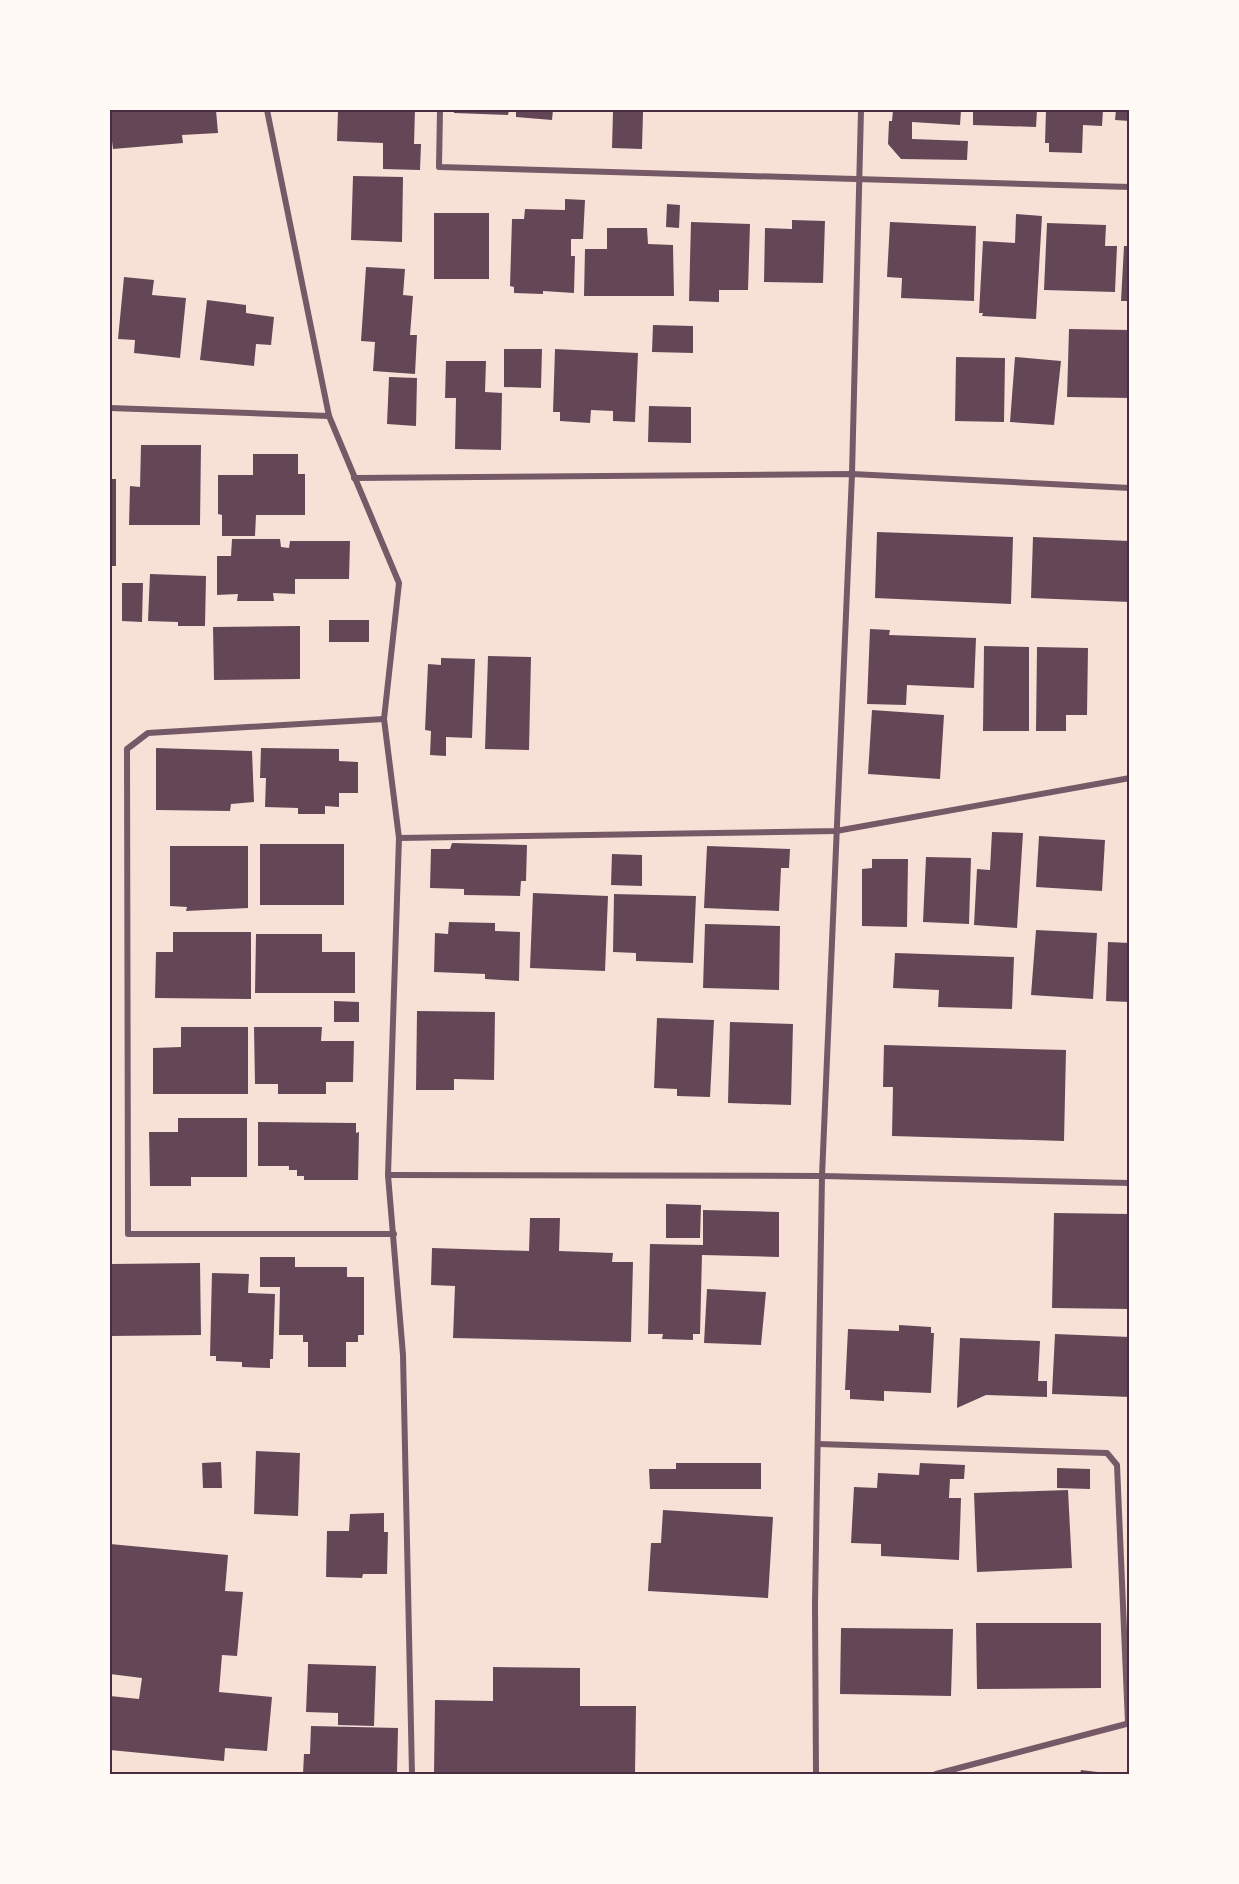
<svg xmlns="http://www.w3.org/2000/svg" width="1239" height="1884" font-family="'Exo 2',sans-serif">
<rect width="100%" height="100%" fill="#f7e1d7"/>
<g fill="#644757">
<path d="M110 110H216L218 133 182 135 183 143 113 149 112 141H110Z"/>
<path d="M338 110H415L414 144H421L420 170 383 169V143L337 141Z"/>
<path d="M454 110H509L508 115 454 113Z"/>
<path d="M516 110H553L552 120 516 117Z"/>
<path d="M893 110H961L960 125 912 122V139L968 141 967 160 901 159 888 144 889 121H892Z"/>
<path d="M973 110H1037L1036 127 973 125Z"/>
<path d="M1046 110H1103L1102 126 1083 125 1082 153 1049 152V143H1045Z"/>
<path d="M1116 110H1130V121L1115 120Z"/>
<path d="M613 111 643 112 642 149 612 148Z"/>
<path d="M353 176 403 177 402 242 351 240Z"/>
<path d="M565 199 585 200 583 239H571V256H575L574 293 543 291V294L514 293V287L510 286 512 219H524L525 209 565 210Z"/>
<path d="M667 204 680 205 679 228 666 227Z"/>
<rect x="434" y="213" width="55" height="66"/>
<path d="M1016 214 1042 216 1036 319 982 316 983 313H979L983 241 1015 243Z"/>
<path d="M792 220 825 221 823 283 764 282 765 228 792 229Z"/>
<path d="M691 222 750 224 748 290H719V302L689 301Z"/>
<path d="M890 222 976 226 974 301 901 298 902 278 887 277Z"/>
<path d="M1047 223 1106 225 1105 246H1117L1115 292 1044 290Z"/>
<path d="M607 228H647L648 244 673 245 674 296H584L585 249H607Z"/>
<path d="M1124 246H1130V301H1121Z"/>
<path d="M366 267 405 269 403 295 413 296 410 335H417L415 374 373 371 375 342 361 341Z"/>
<path d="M124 277 154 280 152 295 186 298 180 358 134 353 135 340 118 339Z"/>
<path d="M207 300 246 305V313L274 317 271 345 256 344 254 366 200 360Z"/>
<path d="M653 325 693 326V353L652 352Z"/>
<path d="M1069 329 1130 330V398L1067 397Z"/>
<path d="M504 349H542L541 388 504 387Z"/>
<path d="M555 349 638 353 635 422 613 421V411L591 410 590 423 560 421V412H553Z"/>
<path d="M956 357 1005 358 1004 422 955 421Z"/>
<path d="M1015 357 1061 361 1054 425 1010 422Z"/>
<path d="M446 361H486L485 392 502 393 501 450 455 449 456 398H445Z"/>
<path d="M389 377 417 378 416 426 387 424Z"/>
<path d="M649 406 691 407V443L648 442Z"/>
<path d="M141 445H201L200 525H129L130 486 140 487Z"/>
<path d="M253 454H298V474H305V515H256L255 536H222V515L218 514V475H253Z"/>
<rect x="110" y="479" width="6" height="87"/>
<path d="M877 532 1013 537 1011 604 875 598Z"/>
<path d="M1033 537 1130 541V602L1031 598Z"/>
<path d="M232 539H280L281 547 289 548 290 541H350L349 579H295V594L273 593 274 601H237L238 594 217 595V556H231Z"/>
<path d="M150 574 206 576 205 626H178V622L148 621Z"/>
<path d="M122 583H143L142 622 122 621Z"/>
<rect x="329" y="620" width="40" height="22"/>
<path d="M300 626V679L214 680 213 627Z"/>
<path d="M870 629 890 630 889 635 976 638 974 688 907 685 906 705 867 704Z"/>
<path d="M984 646 1029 647V731H983Z"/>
<path d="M1037 647 1088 648 1087 715H1066V731H1036Z"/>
<path d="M488 656 531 657 529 750 485 749Z"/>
<path d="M441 658 475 659 472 738 446 737V756L430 755 431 731 425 730 428 664 441 665Z"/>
<path d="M872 710 944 715 940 779 868 774Z"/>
<path d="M156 748 252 751 254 802 231 804 230 811 156 810Z"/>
<path d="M261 748 339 749V761L358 762V793H339V807L325 806V814H298V808L265 807 266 778H260Z"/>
<path d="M992 832 1023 833 1017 928 974 925 977 869 990 870Z"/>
<path d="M1039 836 1105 840 1102 891 1036 887Z"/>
<path d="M452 843 527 845 526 881H521L520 896 464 895V889L430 888 431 849H450Z"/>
<rect x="260" y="844" width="84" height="61"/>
<path d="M170 846H248V908L186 911 187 907 170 906Z"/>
<path d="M707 846 790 849 789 868H781L779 911 704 908Z"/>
<path d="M612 854 642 855V886L611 885Z"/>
<path d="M926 857 971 858 969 924 923 922Z"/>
<path d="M872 859H908L907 927 862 926V869L872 868Z"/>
<path d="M533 893 608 896 605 971 530 968Z"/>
<path d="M614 894 696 896 693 963 636 961V953L613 952Z"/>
<path d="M449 922 495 923V931L520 932 519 981 485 979V974L434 972 435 933 448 934Z"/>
<path d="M705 924 780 926 779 990 703 988Z"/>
<path d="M1036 930 1097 933 1093 999 1031 995Z"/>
<path d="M173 932H251V999L155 998 156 952H173Z"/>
<path d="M256 934H322V952H355V993H255Z"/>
<path d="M1108 942 1130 943V1002L1106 1001Z"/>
<path d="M895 953 1014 957 1012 1009 938 1007 939 990 893 988Z"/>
<path d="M334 1001 359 1002V1022H334Z"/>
<path d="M417 1011 495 1012 494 1080 454 1079V1090H416Z"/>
<path d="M657 1018 714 1020 710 1097 677 1096V1089L654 1088Z"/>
<path d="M730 1022 793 1024 791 1105 728 1103Z"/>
<path d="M181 1027H248V1094H153V1048L181 1047Z"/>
<path d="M254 1027H322L321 1041H354L353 1082H326V1094H278V1084H255Z"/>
<path d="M884 1045 1066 1050 1064 1141 892 1136 893 1087H883Z"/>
<path d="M178 1118H247V1177H191V1186H150L149 1132H178Z"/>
<path d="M258 1122 356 1123V1133L359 1132 358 1180H304V1176H297V1170H289V1166H258Z"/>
<path d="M666 1204 701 1205 700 1238H666Z"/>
<path d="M703 1210 779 1212V1257L702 1255 700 1334H693V1340L662 1339 663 1334H648L650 1244 703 1245Z"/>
<path d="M1054 1213 1130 1214V1309L1052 1308Z"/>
<path d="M530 1218H560L559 1251 613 1253 612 1262H633L631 1342 453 1338 455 1286 431 1285 432 1248 529 1251Z"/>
<path d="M260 1257H295V1267H347V1277H364V1335H358V1342H346V1367H308V1342H303V1335H279L280 1287H260Z"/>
<path d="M200 1263 201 1335 111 1336 110 1274H112V1264Z"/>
<path d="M212 1273 249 1274 248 1293 275 1294 273 1359H270V1368L242 1367V1362L216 1361V1356H210Z"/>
<path d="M707 1289 766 1292 761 1345 704 1343Z"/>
<path d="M899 1325 931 1327V1333H934L931 1393 884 1391V1401L850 1399V1390H845L848 1329 899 1331Z"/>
<path d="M1055 1334 1130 1337V1397L1052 1394Z"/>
<path d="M960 1338 1040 1341 1038 1381H1047V1397L986 1395 957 1408Z"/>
<path d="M256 1451 300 1453 298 1516 254 1514Z"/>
<path d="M221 1462 222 1488H203L202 1463Z"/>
<path d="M676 1463H761V1489H650L649 1469H676Z"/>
<path d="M920 1463 965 1465 964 1479H950L949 1498H961L959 1560 881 1556V1544L851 1543 854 1487 877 1488 878 1473 919 1475Z"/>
<path d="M1057 1468 1090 1469V1489L1057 1488Z"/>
<path d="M1068 1490 1072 1568 977 1572 974 1493Z"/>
<path d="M663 1510 773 1517 768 1598 648 1591 651 1543H661Z"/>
<path d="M384 1513V1532H388L387 1574H363L362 1578 326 1577 327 1531H349L350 1514Z"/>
<path d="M110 1544 228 1555 225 1591 243 1592 237 1656 222 1655 219 1692 272 1697 267 1751 225 1748 224 1761 110 1750V1696L139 1699 142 1678 110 1674Z"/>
<path d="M976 1623H1101V1688L977 1689Z"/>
<path d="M841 1628 953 1629 951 1696 840 1694Z"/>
<path d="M308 1664 376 1666 374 1726 338 1725V1713L306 1712Z"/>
<path d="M493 1667 580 1668V1706H636L635 1774H434L435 1700 493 1701Z"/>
<path d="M311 1726 398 1728 397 1774H303L304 1754H310Z"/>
<path d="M1081 1770 1106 1773V1774H1080Z"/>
</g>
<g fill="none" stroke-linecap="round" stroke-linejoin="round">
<g stroke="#755966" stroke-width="6">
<path d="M267 110 329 416 399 583 384 719 399 838 388 1175 403 1355 412 1774"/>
<path d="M440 110 439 167 1130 187"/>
<path d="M110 408 329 416"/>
<path d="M354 478 852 474 1130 488"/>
<path d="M384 719 148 733 127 749 128 1234H394"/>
<path d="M399 838 836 831 1130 778"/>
<path d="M388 1175 822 1176 1130 1183"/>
<path d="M818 1444 1107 1453 1117 1465 1128 1723"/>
<path d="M816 1774 815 1605 822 1176 852 474 861 110"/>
<path d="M936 1774 1130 1723"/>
</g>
</g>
<rect width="1239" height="1884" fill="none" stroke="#fffaf5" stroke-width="222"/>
<rect x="111" y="111" width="1017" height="1662" fill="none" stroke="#4a2c40" stroke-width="2"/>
</svg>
